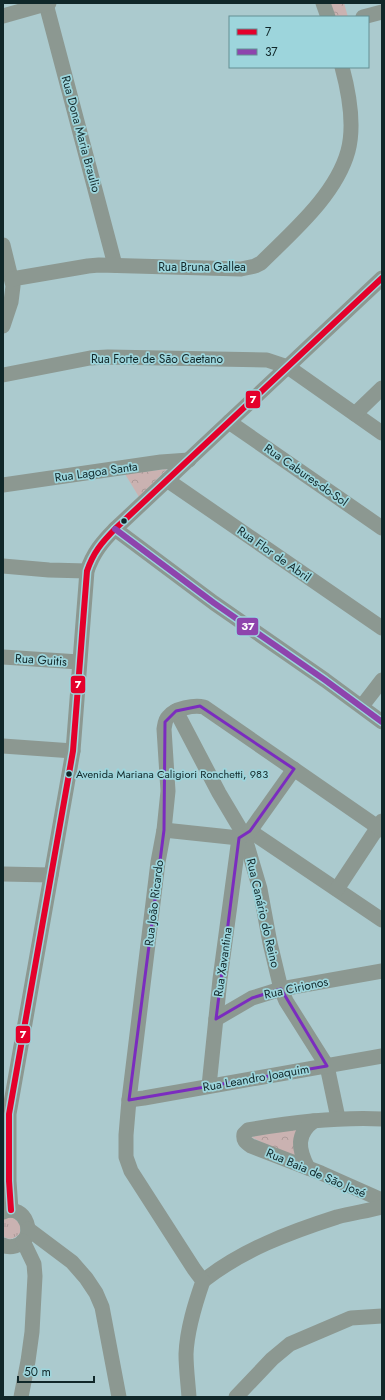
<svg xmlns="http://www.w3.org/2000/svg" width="385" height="1400" font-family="Jost,sans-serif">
<defs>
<pattern id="grass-tufts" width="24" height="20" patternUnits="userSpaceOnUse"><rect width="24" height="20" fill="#cab2b1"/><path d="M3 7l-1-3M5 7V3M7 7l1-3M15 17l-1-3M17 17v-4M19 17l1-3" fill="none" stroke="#ac9998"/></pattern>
<pattern id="park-crowns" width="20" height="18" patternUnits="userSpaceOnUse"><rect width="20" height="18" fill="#cab2b1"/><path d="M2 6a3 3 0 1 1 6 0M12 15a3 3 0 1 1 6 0" fill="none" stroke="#ac9998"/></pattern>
</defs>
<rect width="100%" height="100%" fill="#abcace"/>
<path fill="url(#grass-tufts)" d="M6 1218H14L20 1224V1233C15 1239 9 1241 3 1236V1220Z"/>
<g fill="url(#park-crowns)">
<path d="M327 3H344L348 17H331Z"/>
<path d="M167 469 139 497 125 474Z"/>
<path d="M304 1125 302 1162 251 1137Z"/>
</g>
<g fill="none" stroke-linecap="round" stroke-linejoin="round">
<g stroke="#8c9891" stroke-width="15">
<path d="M323 3 328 17"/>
<path d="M46 4 115 265"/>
<path d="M3 16 49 3"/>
<path d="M363 17 382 12"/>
<path d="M3 245 13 286 11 302 3 326"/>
<path d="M12 279 88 266 99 265 241 269 255 266 261 263C292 232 336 195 348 151 355 125 349 93 342 67"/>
<path d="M3 375 90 358 108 357 267 360 288 367 382 433"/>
<path d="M355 414 382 388"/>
<path d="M229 422 382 528"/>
<path d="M167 480 382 628"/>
<path d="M3 485 161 462 189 460"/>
<path d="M115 529 214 603 325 680 382 722"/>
<path d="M3 566 49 570 87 571"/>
<path d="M3 657 79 662"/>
<path d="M362 706 382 680"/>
<path d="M176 711 219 793 244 835 260 889 270 943 281 989 286 1001 327 1066 338 1118"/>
<path d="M3 746 73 751"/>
<path d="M164 830 239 838 250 831 382 920"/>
<path d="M250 831 294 769"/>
<path d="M3 874 51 875"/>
<path d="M337 889 382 821"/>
<path d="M216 1019 252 998 281 989 382 971"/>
<path d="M209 1086 220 979 239 838"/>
<path d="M129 1100 144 1098 382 1056"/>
<path d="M382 1119C337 1117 293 1122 248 1130L244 1134C243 1140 245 1142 251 1146L321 1173 382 1200"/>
<path d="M308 1168C298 1149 296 1134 314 1121"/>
<path d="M11 1210 9 1181V1114L73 751 87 571C93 553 102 542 115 529L382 278"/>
<path d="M3 1212C26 1202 39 1239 15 1246 11 1247 7 1247 3 1245"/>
<path d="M28 1229 72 1262 86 1278 96 1293 102 1307 119 1397"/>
<path d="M203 1281C242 1250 290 1232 337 1217 352 1213 367 1211 382 1207"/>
<path d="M21 1397 28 1361 32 1332 35 1276 34 1264 23 1241"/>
<path d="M189 1397C188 1383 186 1368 186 1354 187 1329 195 1304 203 1281L194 1269 131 1171 126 1157V1135L129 1100 158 862 164 830 168 791 164 729C165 724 165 720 168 717 175 708 194 705 204 707L382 830"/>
<path d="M236 1397 272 1359 290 1344 351 1318 382 1316"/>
</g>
<g stroke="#9dd5dc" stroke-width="9">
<path id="bus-1" d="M11 1210 9 1181V1114L73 751 87 571C93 553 102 542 115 529L382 278"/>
</g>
<g stroke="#9dd5dc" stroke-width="9">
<path id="bus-2" d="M115 529 214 603 325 680 382 722"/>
</g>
<use href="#bus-1" stroke="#e4002b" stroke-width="6"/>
<use href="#bus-2" stroke="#8e44ad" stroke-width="6"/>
</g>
<path fill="none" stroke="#7b2cbf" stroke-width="3" stroke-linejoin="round" d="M200 706 294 769 250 831 239 838 216 1019 252 998 281 989 327 1066 129 1100 164 830 165 722 176 711Z"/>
<g fill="#102729" stroke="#9dd5dc" stroke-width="1.5">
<circle cx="124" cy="521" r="3.5"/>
<circle cx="69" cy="774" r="3.5"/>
</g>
<g text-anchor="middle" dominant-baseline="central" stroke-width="3.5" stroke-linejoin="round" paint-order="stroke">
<g font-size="11" fill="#102729" stroke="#9dd5dc" text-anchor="start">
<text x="76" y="774">Avenida Mariana Caligiori Ronchetti, 983</text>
</g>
<g font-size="12" fill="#102729" stroke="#9dd5dc">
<text transform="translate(81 134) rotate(75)">Rua Dona Maria Braulio</text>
<text x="202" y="267">Rua Bruna Gallea</text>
<text x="157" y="359">Rua Forte de São Caetano</text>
<text transform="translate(96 472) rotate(-8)">Rua Lagoa Santa</text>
<text transform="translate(306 475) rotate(35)">Rua Cabures-do-Sol</text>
<text transform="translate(274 554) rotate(35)">Rua Flor de Abril</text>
<text transform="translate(41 660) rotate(4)">Rua Guitis</text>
<text transform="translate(154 903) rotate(-83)">Rua João Ricardo</text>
<text transform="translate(263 913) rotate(77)">Rua Canário do Reino</text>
<text transform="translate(223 962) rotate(-82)">Rua Xavantina</text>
<text transform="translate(296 988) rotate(-12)">Rua Cirionos</text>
<text transform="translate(256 1078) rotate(-10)">Rua Leandro Joaquim</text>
<text transform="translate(316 1173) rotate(23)">Rua Baia de São José</text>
</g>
</g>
<g stroke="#9dd5dc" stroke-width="1.5">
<rect x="245" y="390" width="16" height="19" rx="4" fill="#e4002b"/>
<rect x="236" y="617" width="23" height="19" rx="4" fill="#8e44ad"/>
<rect x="70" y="675" width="16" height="19" rx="4" fill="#e4002b"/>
<rect x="15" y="1025" width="16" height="19" rx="4" fill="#e4002b"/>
</g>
<g font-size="11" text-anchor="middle" font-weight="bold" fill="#fff">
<text x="253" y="403">7</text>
<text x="248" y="630">37</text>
<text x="78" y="688">7</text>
<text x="23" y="1038">7</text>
</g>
<rect width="385" height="1400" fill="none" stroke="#102729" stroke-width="8"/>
<rect x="229" y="16" width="140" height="52" fill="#9dd5dc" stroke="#658f94"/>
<rect x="237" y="29" width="20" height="6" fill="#e4002b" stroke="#658f94"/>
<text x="265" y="36" font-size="12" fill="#102729">7</text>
<rect x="237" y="49" width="20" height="6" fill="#8e44ad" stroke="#658f94"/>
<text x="265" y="56" font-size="12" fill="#102729">37</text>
<path d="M18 1376v6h76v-6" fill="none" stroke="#102729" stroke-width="2"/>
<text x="24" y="1376" font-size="12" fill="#102729" stroke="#9dd5dc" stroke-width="3" paint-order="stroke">50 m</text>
</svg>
